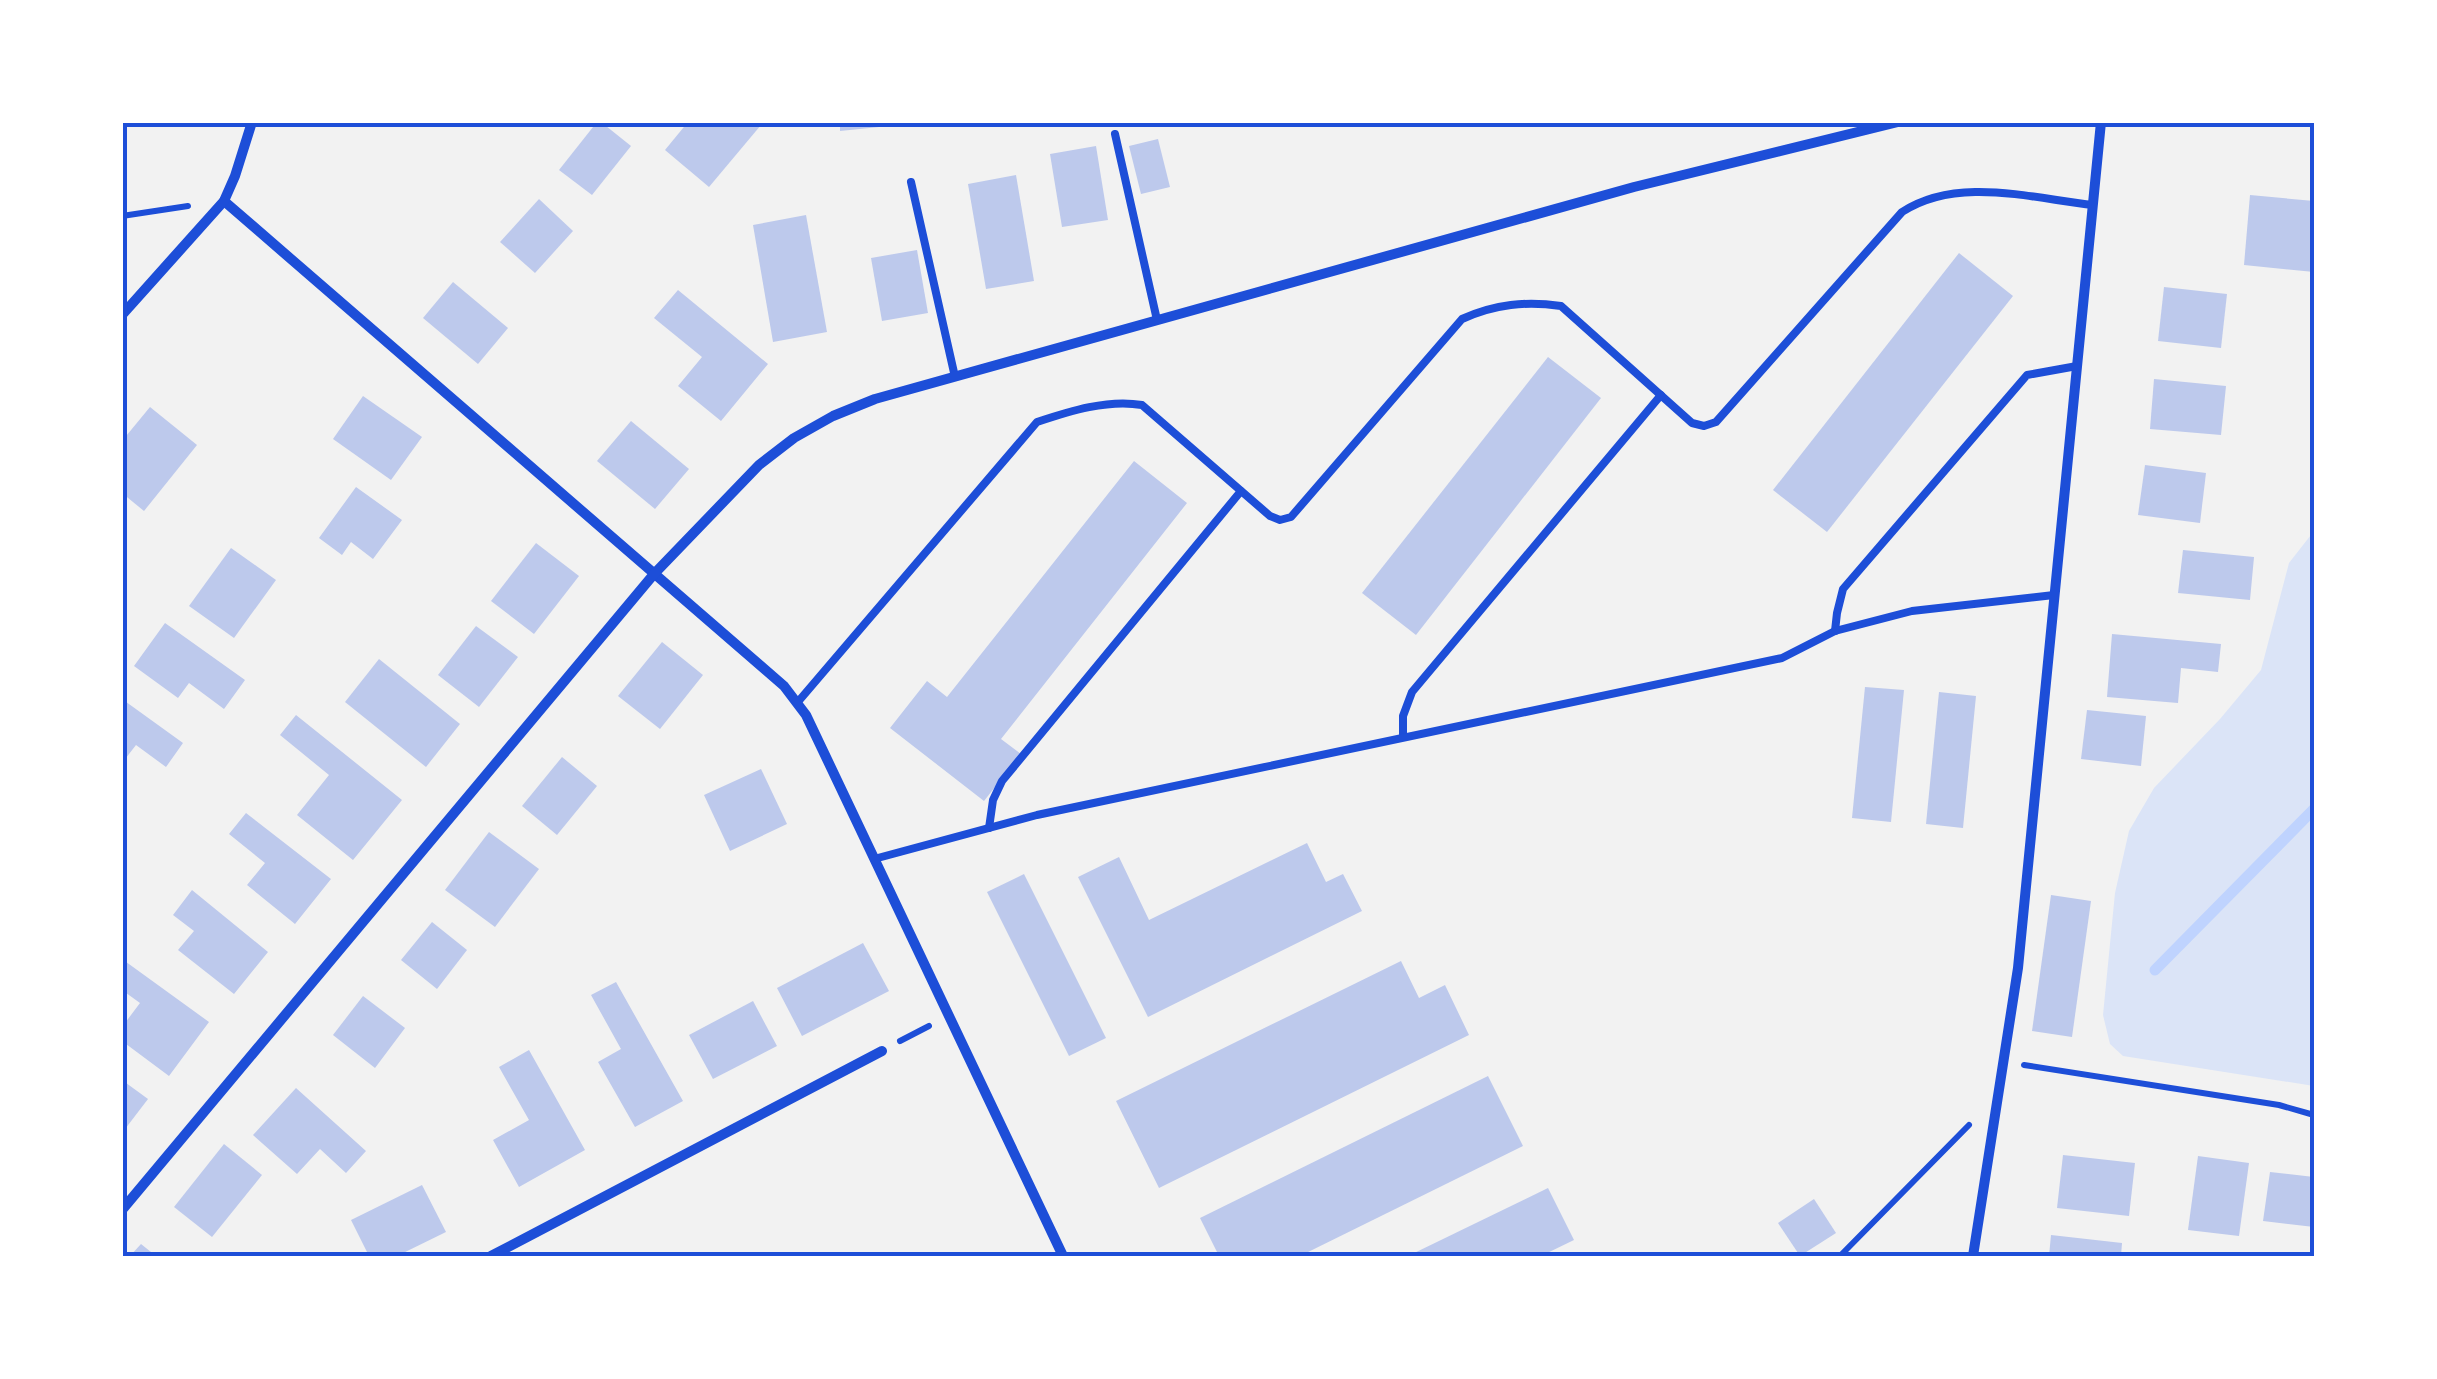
<svg xmlns="http://www.w3.org/2000/svg" width="2437" height="1379" font-family="Manrope,sans-serif">
<rect width="100%" height="100%" fill="#f2f2f2"/>
<path fill="#dbe4f7" d="M2314 531V1086L2123 1056 2110 1044 2103 1015 2115 893 2129 831 2154 788 2220 719 2261 670 2289 563Z"/>
<g fill="none" stroke-linecap="round" stroke-linejoin="round">
<path stroke="#bfd3fe" stroke-width="11" d="M2155 970 2314 809"/>
</g>
<g fill="#bdc9ec">
<path d="M597 122H601L631 146 592 195 559 170Z"/>
<path d="M688 122H757L761 125 709 187 665 150Z"/>
<path d="M840 122H899V125L840 131Z"/>
<path d="M1158 139 1170 187 1141 194 1129 146Z"/>
<path d="M1096 146 1108 220 1062 227 1050 154Z"/>
<path d="M1016 175 1034 281 986 289 968 184Z"/>
<path d="M2250 195 2314 201V272L2244 265Z"/>
<path d="M539 199 573 231 535 273 500 242Z"/>
<path d="M806 215 827 332 773 342 753 225Z"/>
<path d="M917 250 928 313 882 321 871 258Z"/>
<path d="M1959 253 2013 296 1827 532 1773 490Z"/>
<path d="M453 282 508 328 478 364 423 318Z"/>
<path d="M2164 287 2227 294 2221 348 2158 341Z"/>
<path d="M678 290 768 364 721 421 678 386 702 357 654 318Z"/>
<path d="M1548 357 1601 398 1416 635 1362 593Z"/>
<path d="M2154 379 2226 386 2221 435 2150 429Z"/>
<path d="M363 396 422 437 391 480 333 439Z"/>
<path d="M150 407 197 445 144 511 122 493V441Z"/>
<path d="M631 421 689 469 655 509 597 461Z"/>
<path d="M1134 461 1187 503 1001 739 1021 754 984 801 890 728 927 681 947 697Z"/>
<path d="M2145 465 2206 473 2200 523 2138 515Z"/>
<path d="M356 487 402 520 373 559 351 542 342 555 319 538Z"/>
<path d="M536 543 579 576 534 634 491 601Z"/>
<path d="M231 548 276 580 234 638 189 606Z"/>
<path d="M2183 550 2254 557 2250 600 2178 593Z"/>
<path d="M165 623 245 680 224 709 189 683 178 698 134 666Z"/>
<path d="M476 626 518 657 479 707 438 675Z"/>
<path d="M2112 634 2221 644 2218 672 2181 668 2178 703 2107 697Z"/>
<path d="M662 642 703 675 660 729 618 696Z"/>
<path d="M379 659 460 724 426 767 345 702Z"/>
<path d="M1865 687 1904 690 1891 822 1852 818Z"/>
<path d="M1939 692 1976 696 1963 828 1926 824Z"/>
<path d="M122 699 183 743 166 767 136 745 122 763Z"/>
<path d="M2087 710 2146 716 2141 766 2081 759Z"/>
<path d="M296 715 402 800 353 860 297 815 329 775 280 735Z"/>
<path d="M562 757 597 786 557 835 522 806Z"/>
<path d="M761 769 787 824 730 851 704 795Z"/>
<path d="M246 813 331 879 295 924 247 885 265 863 229 834Z"/>
<path d="M489 832 539 869 495 927 445 890Z"/>
<path d="M1307 843 1326 882 1343 874 1362 911 1148 1017 1078 877 1119 857 1149 920Z"/>
<path d="M1024 874 1106 1038 1069 1056 987 892Z"/>
<path d="M192 890 268 952 234 994 178 950 194 931 173 915Z"/>
<path d="M2051 895 2091 901 2072 1037 2032 1031Z"/>
<path d="M432 922 467 950 437 989 401 960Z"/>
<path d="M863 943 889 991 802 1036 777 988Z"/>
<path d="M122 959 209 1022 169 1076 122 1041V1027L140 1003 122 990Z"/>
<path d="M1401 961 1419 998 1445 985 1469 1035 1159 1188 1116 1101Z"/>
<path d="M616 982 683 1101 635 1127 598 1062 621 1049 591 995Z"/>
<path d="M363 996 405 1028 375 1068 333 1035Z"/>
<path d="M753 1001 777 1046 713 1079 689 1035Z"/>
<path d="M529 1050 585 1150 519 1187 493 1140 529 1120 499 1067Z"/>
<path d="M1488 1076 1523 1146 1300 1256H1219L1200 1218Z"/>
<path d="M122 1080 148 1099 122 1133Z"/>
<path d="M296 1088 366 1151 346 1173 320 1149 297 1174 253 1135Z"/>
<path d="M224 1144 262 1175 212 1237 174 1207Z"/>
<path d="M2063 1155 2135 1163 2129 1216 2057 1208Z"/>
<path d="M2198 1156 2249 1163 2239 1236 2188 1230Z"/>
<path d="M2270 1172 2314 1177V1227L2263 1221Z"/>
<path d="M422 1185 446 1232 397 1256H369L351 1220Z"/>
<path d="M1548 1188 1574 1240 1541 1256H1408Z"/>
<path d="M1814 1199 1836 1233 1800 1256 1778 1223Z"/>
<path d="M2051 1235 2122 1243 2121 1256H2049Z"/>
<path d="M141 1244 156 1256H130Z"/>
</g>
<g fill="none" stroke-linecap="round" stroke-linejoin="round">
<g stroke="#1d4ed8" stroke-width="6">
<path d="M122 216 188 206"/>
<path d="M900 1041 929 1026"/>
<path d="M2024 1065 2279 1105 2314 1115"/>
<path d="M1840 1256 1969 1125"/>
</g>
<g stroke="#1d4ed8" stroke-width="8">
<path d="M1115 134 1157 320"/>
<path d="M911 182 955 377"/>
<path d="M1835 631 1837 613 1843 589 2027 375 2077 366"/>
<path d="M797 703 1037 422C1070 411 1108 399 1142 405L1270 516 1280 520 1291 517 1462 319C1495 304 1526 301 1561 306L1692 423 1704 426 1716 422 1902 212C1957 176 2030 198 2093 205"/>
<path d="M1403 737V716L1412 692 1661 395"/>
<path d="M989 828 993 800 1002 781 1241 491"/>
<path d="M874 859 1037 815 1782 658 1835 631 1912 611 2054 595"/>
</g>
<g stroke="#1d4ed8" stroke-width="10">
<path d="M224 201 784 686 806 715 1063 1256"/>
<path d="M122 315 224 201 235 176 252 122"/>
<path d="M122 1210 654 574 759 465 794 438 833 416 875 399 1634 187 1898 122"/>
<path d="M491 1256 882 1051"/>
<path d="M1973 1256 2018 968 2101 122"/>
</g>
</g>
<rect width="2437" height="1379" fill="none" stroke="#ffffff" stroke-width="250"/>
<rect x="125" y="125" width="2187" height="1129" fill="none" stroke="#1d4ed8" stroke-width="4"/>
</svg>
